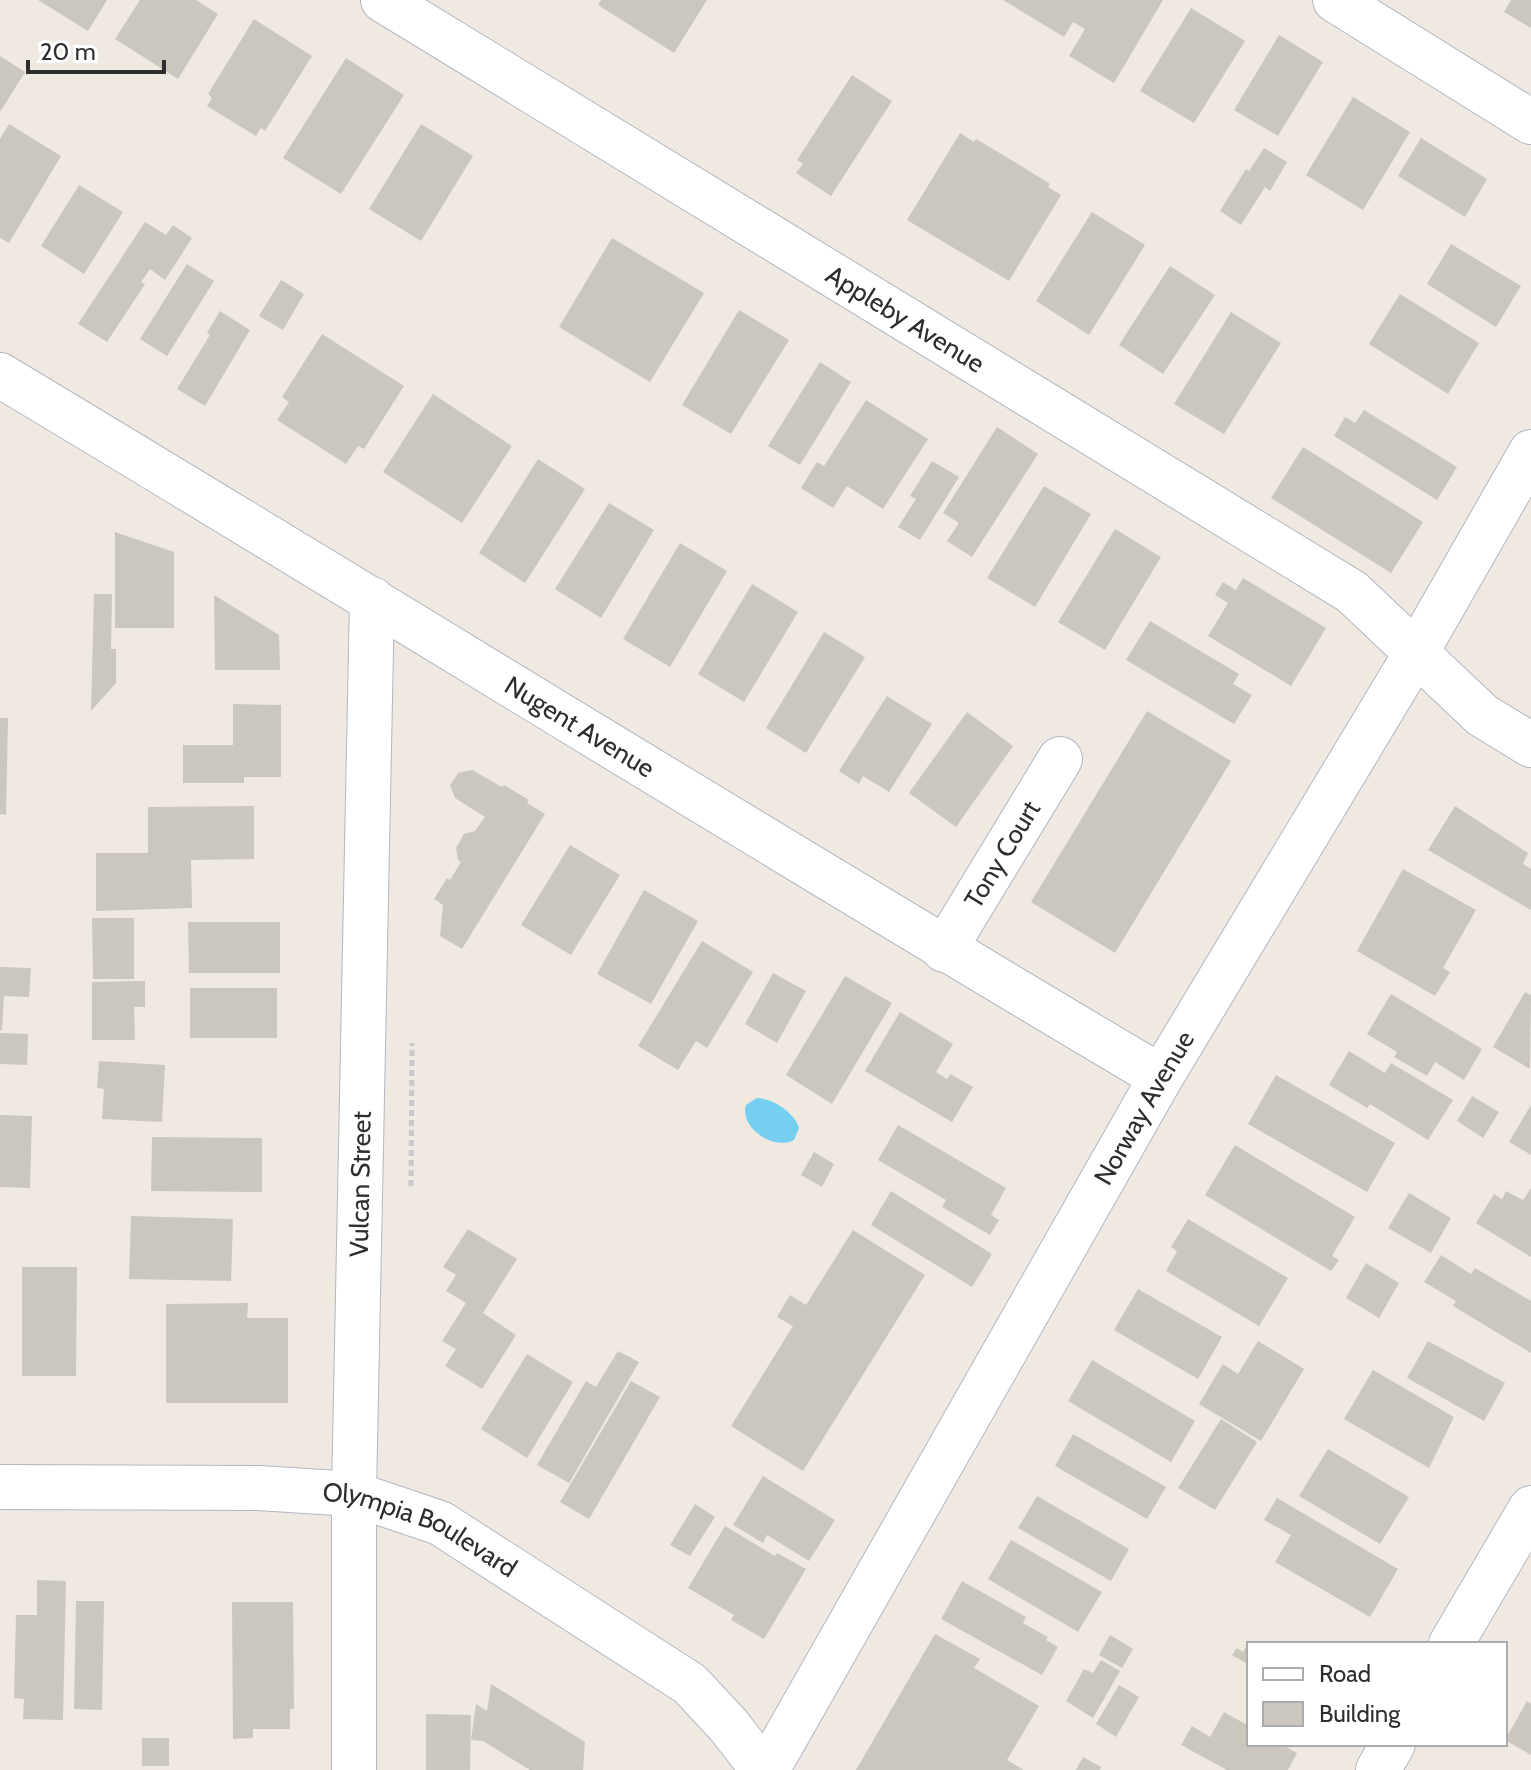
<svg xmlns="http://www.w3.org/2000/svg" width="1531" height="1770" font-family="Cabin,sans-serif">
<rect width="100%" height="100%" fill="#efe9e1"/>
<path fill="#75cff0" d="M757 1098C772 1098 795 1113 799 1128L794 1140C774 1151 739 1128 746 1105Z"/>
<g fill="#cbc7bf">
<path d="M38 0H107L88 31Z"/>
<path d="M140 0H196L218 14 178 79 115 39Z"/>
<path d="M601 0H707L674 53 598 5Z"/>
<path d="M1003 0H1163L1114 83 1069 56 1085 29 1073 22 1064 37Z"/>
<path d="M1511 0H1531V28L1504 12Z"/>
<path d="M1191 8 1245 41 1194 123 1140 91Z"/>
<path d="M254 19 312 56 265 131 261 128 256 136 207 106 212 98 208 94Z"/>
<path d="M1279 35 1323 62 1278 136 1234 110Z"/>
<path d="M0 56 25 72 0 112Z"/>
<path d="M346 58 404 95 341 194 283 158Z"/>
<path d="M852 75 892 101 831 196 796 173 803 164 797 160Z"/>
<path d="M1353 97 1410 132 1363 210 1306 175Z"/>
<path d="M9 124 61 156 9 243 0 238V139Z"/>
<path d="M421 124 473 156 421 241 369 209Z"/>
<path d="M960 133 974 142 976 139 1013 161 1050 184 1048 187 1061 195 1009 281 907 220Z"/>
<path d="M1421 138 1487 179 1465 217 1398 176Z"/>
<path d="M1264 148 1287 162 1270 191 1265 187 1241 225 1220 211 1246 169 1249 171Z"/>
<path d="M79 185 123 212 84 274 41 246Z"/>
<path d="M1092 212 1145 245 1089 335 1036 301Z"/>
<path d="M145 222 166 235 173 225 192 238 165 280 150 269 141 282 145 284 107 342 78 324Z"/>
<path d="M612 238 704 293 650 382 559 327Z"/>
<path d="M1451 244 1521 286 1496 327 1427 284Z"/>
<path d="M187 264 214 281 167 356 140 339Z"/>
<path d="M1170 266 1215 295 1163 374 1119 345Z"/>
<path d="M281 280 304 294 283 330 259 316Z"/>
<path d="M1400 294 1479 343 1448 394 1369 344Z"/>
<path d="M739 310 789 340 731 434 682 405Z"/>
<path d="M220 311 250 330 205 406 177 389 210 335 207 333Z"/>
<path d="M1231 312 1281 343 1224 434 1174 404Z"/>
<path d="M322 334 404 386 364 449 358 446 346 464 277 420 289 402 282 397Z"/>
<path d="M820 362 851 382 800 465 768 446Z"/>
<path d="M433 394 512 446 462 523 383 472Z"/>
<path d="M866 400 928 439 883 509 847 486 833 508 801 488 817 462 824 466Z"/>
<path d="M1364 410 1457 467 1437 500 1334 436 1345 417 1355 423Z"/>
<path d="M997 427 1038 454 972 557 947 541 959 523 943 513Z"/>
<path d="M1303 447 1423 522 1391 573 1271 498Z"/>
<path d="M538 459 585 489 525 583 479 553Z"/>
<path d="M932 461 959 477 920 540 898 527 916 499 910 496Z"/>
<path d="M1044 486 1091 514 1035 607 987 578Z"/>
<path d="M609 503 654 530 601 618 555 589Z"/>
<path d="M1115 529 1161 557 1105 650 1058 622Z"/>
<path d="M115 532 174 552V628H115Z"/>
<path d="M680 543 727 571 670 667 623 639Z"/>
<path d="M1243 578 1326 628 1291 686 1208 636 1228 603 1215 595 1223 582 1236 590Z"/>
<path d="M752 584 798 612 744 702 698 674Z"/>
<path d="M94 594H112L111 649H116V683L91 711Z"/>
<path d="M214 595 279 635 280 670H215Z"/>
<path d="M1150 621 1239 674 1233 684 1252 695 1234 724 1126 660Z"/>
<path d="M824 632 865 657 806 753 766 728Z"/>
<path d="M887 696 932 724 889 792 863 776 859 784 839 771Z"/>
<path d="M233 704 281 705V777H244V783H183V745H233Z"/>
<path d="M1147 711 1231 761 1115 953 1031 902Z"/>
<path d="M967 712 1013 746 956 827 909 793Z"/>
<path d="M0 718H8L6 815 0 814Z"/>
<path d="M472 770 502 787 504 785 529 800 527 803 545 814 462 949 440 936 443 905 434 899 447 878 450 880 461 862 458 860 456 848 464 834 475 831 485 817 455 798 450 785 458 773Z"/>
<path d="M254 806V859L191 860 192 908 96 911V853H148V807Z"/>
<path d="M1455 806 1528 853 1523 864 1531 869V910L1428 850Z"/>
<path d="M570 845 620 875 571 955 521 925Z"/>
<path d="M1403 869 1476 910 1443 968 1450 972 1435 996 1357 951Z"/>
<path d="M644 890 698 921 651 1004 597 974Z"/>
<path d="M92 918H134V979H93Z"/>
<path d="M188 922H280V973H189Z"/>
<path d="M702 941 753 972 707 1048 696 1041 678 1070 638 1046Z"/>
<path d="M0 967 31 968 29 997 4 996 2 1030H0Z"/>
<path d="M773 973 806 991 777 1043 745 1024Z"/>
<path d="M845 976 892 1003 832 1104 786 1075Z"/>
<path d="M145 981V1007H134L135 1040H92V982Z"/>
<rect x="190" y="988" width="87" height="50"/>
<path d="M1525 992 1531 995 1530 1069 1493 1047Z"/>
<path d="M1391 994 1482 1049 1464 1080 1435 1062 1427 1076 1394 1057 1397 1052 1367 1034Z"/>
<path d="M900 1012 953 1044 936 1072 947 1079 950 1074 973 1087 952 1122 865 1071Z"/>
<path d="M0 1033 28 1034 27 1065 0 1064Z"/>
<path d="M1349 1051 1385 1073 1391 1063 1453 1100 1428 1140 1370 1104 1367 1108 1329 1085Z"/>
<path d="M99 1061 165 1065 162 1122 102 1119 104 1089 97 1088Z"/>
<path d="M1276 1075 1395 1143 1367 1192 1248 1124Z"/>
<path d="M1472 1096 1499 1112 1483 1138 1457 1121Z"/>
<path d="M1531 1105V1155L1509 1142Z"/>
<path d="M0 1115 32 1116 30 1188 0 1187Z"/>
<path d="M898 1125 1006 1188 991 1215 999 1220 990 1235 942 1207 946 1200 878 1160Z"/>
<path d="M152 1137 262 1138V1192L151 1191Z"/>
<path d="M1235 1145 1355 1217 1332 1256 1339 1260 1331 1271 1205 1195Z"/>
<path d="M814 1152 834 1164 822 1187 801 1175Z"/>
<path d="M1531 1188V1257L1476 1223 1494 1194 1502 1199 1506 1191 1523 1200Z"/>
<path d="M891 1191 992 1254 972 1287 871 1225Z"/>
<path d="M1409 1193 1451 1218 1431 1253 1388 1228Z"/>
<path d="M131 1216 233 1219 231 1281 129 1279Z"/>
<path d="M1188 1219 1288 1278 1259 1326 1166 1271 1177 1251 1171 1247Z"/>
<path d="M468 1229 517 1259 483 1313 516 1335 482 1389 445 1366 456 1349 442 1341 466 1303 446 1291 456 1275 443 1267Z"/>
<path d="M853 1230 925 1275 803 1471 731 1426 793 1326 777 1317 790 1295 806 1305Z"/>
<path d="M1441 1255 1471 1274 1475 1268 1531 1301V1353L1453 1306 1456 1301 1424 1282Z"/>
<path d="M1366 1263 1399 1283 1379 1318 1346 1298Z"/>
<path d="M22 1267H77L76 1376H22Z"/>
<path d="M1138 1289 1222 1337 1198 1379 1114 1330Z"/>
<path d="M248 1303 247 1318H288V1403H166V1304Z"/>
<path d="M1258 1341 1304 1369 1261 1441 1199 1404 1223 1364 1238 1374Z"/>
<path d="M1428 1341 1505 1383 1484 1421 1407 1378Z"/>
<path d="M618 1351 639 1362 569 1483 537 1465 586 1381 596 1387Z"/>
<path d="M527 1354 573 1382 527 1458 481 1429Z"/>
<path d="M1092 1360 1195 1421 1171 1462 1068 1401Z"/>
<path d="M1373 1370 1454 1417 1429 1468 1344 1419Z"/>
<path d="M631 1381 660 1397 589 1519 560 1502Z"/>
<path d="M1221 1419 1257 1442 1215 1510 1178 1488Z"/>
<path d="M1073 1434 1166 1487 1147 1519 1055 1466Z"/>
<path d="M1328 1449 1409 1497 1380 1544 1299 1496Z"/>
<path d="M763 1476 835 1520 809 1561 767 1535 763 1543 733 1525Z"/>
<path d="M1037 1496 1129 1549 1111 1581 1018 1528Z"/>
<path d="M1277 1498 1398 1569 1370 1617 1275 1562 1291 1535 1264 1520Z"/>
<path d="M695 1504 715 1517 690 1556 670 1545Z"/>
<path d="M725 1526 775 1556 777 1553 806 1569 764 1639 731 1620 734 1615 688 1588Z"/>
<path d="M1011 1540 1102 1592 1078 1632 988 1579Z"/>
<path d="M37 1580 66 1581 63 1720 23 1719 24 1699 14 1698 16 1615H37Z"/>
<path d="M962 1581 1026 1617 1023 1623 1048 1637 1046 1640 1058 1647 1042 1675 941 1619Z"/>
<path d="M76 1601H104L102 1710 74 1709Z"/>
<path d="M232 1602H293L294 1709H290V1729H253V1738L233 1739Z"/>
<path d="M935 1634 980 1659 974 1668 1039 1706 1007 1760 1024 1770H856Z"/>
<path d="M1110 1635 1133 1649 1122 1668 1099 1655Z"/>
<path d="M1249 1642V1665L1232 1655 1237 1648 1243 1652Z"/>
<path d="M1101 1660 1120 1671 1093 1718 1066 1701 1084 1669 1093 1673Z"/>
<path d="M491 1684 585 1742 583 1770H530L483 1741 471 1740 476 1704 487 1711Z"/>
<path d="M1119 1685 1139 1697 1116 1737 1096 1724Z"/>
<path d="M1527 1701 1531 1704V1755L1505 1740Z"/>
<path d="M1224 1712 1249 1726V1744H1281L1297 1753 1288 1770H1227L1181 1745 1192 1726 1210 1737Z"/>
<path d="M426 1714 471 1715 470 1770H426Z"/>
<rect x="142" y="1738" width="27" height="28"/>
<path d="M1083 1757 1101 1767 1100 1770H1076Z"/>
</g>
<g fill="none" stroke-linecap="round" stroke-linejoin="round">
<g stroke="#b4b7c1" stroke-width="46">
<g id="street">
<path id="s1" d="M383 0 1352 592 1482 715 1531 745"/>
<path d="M1335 0 1531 122"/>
<path id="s2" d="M0 375C388 608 772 847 1161 1077"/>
<path id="s3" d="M944 950 1060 759"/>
<path id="s4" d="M0 1487 258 1488 354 1494 440 1523 690 1684 729 1726 763 1770"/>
<path d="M1451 1644 1531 1508"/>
<path id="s5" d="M354 1770V1494L372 599"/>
<path id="s6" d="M767 1770 1161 1077 1416 653 1531 452"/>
<path d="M1378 1770 1393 1744"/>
</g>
</g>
<path stroke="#c9c9c9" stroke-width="5" stroke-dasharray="6 4" stroke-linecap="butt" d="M411 1186 412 1043"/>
<use href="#street" stroke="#fff" stroke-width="44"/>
</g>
<g text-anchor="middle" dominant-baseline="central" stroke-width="6" stroke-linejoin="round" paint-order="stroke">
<g font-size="26" fill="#2e2e2e" stroke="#fff">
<text stroke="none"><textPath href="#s1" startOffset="612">Appleby Avenue</textPath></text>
<text stroke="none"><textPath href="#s2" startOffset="678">Nugent Avenue</textPath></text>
<text stroke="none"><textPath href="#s3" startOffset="112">Tony Court</textPath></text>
<text stroke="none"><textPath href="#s6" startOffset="762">Norway Avenue</textPath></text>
<text stroke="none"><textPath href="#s5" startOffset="586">Vulcan Street</textPath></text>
<text stroke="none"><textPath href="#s4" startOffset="428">Olympia Boulevard</textPath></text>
</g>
</g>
<rect x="1247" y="1642" width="260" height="104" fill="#ffffff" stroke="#ababab" stroke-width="2"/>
<rect x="1263" y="1668" width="40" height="12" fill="#ffffff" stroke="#ababab" stroke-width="2"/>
<text x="1319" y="1682" font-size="24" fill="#2e2e2e">Road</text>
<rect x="1263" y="1702" width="40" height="24" fill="#cbc7bf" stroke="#ababab" stroke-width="2"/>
<text x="1319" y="1722" font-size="24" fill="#2e2e2e">Building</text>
<path d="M28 60v12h136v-12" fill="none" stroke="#2e2e2e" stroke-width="4"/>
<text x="40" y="60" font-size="24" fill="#2e2e2e" stroke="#ffffff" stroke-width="6" paint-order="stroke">20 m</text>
</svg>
